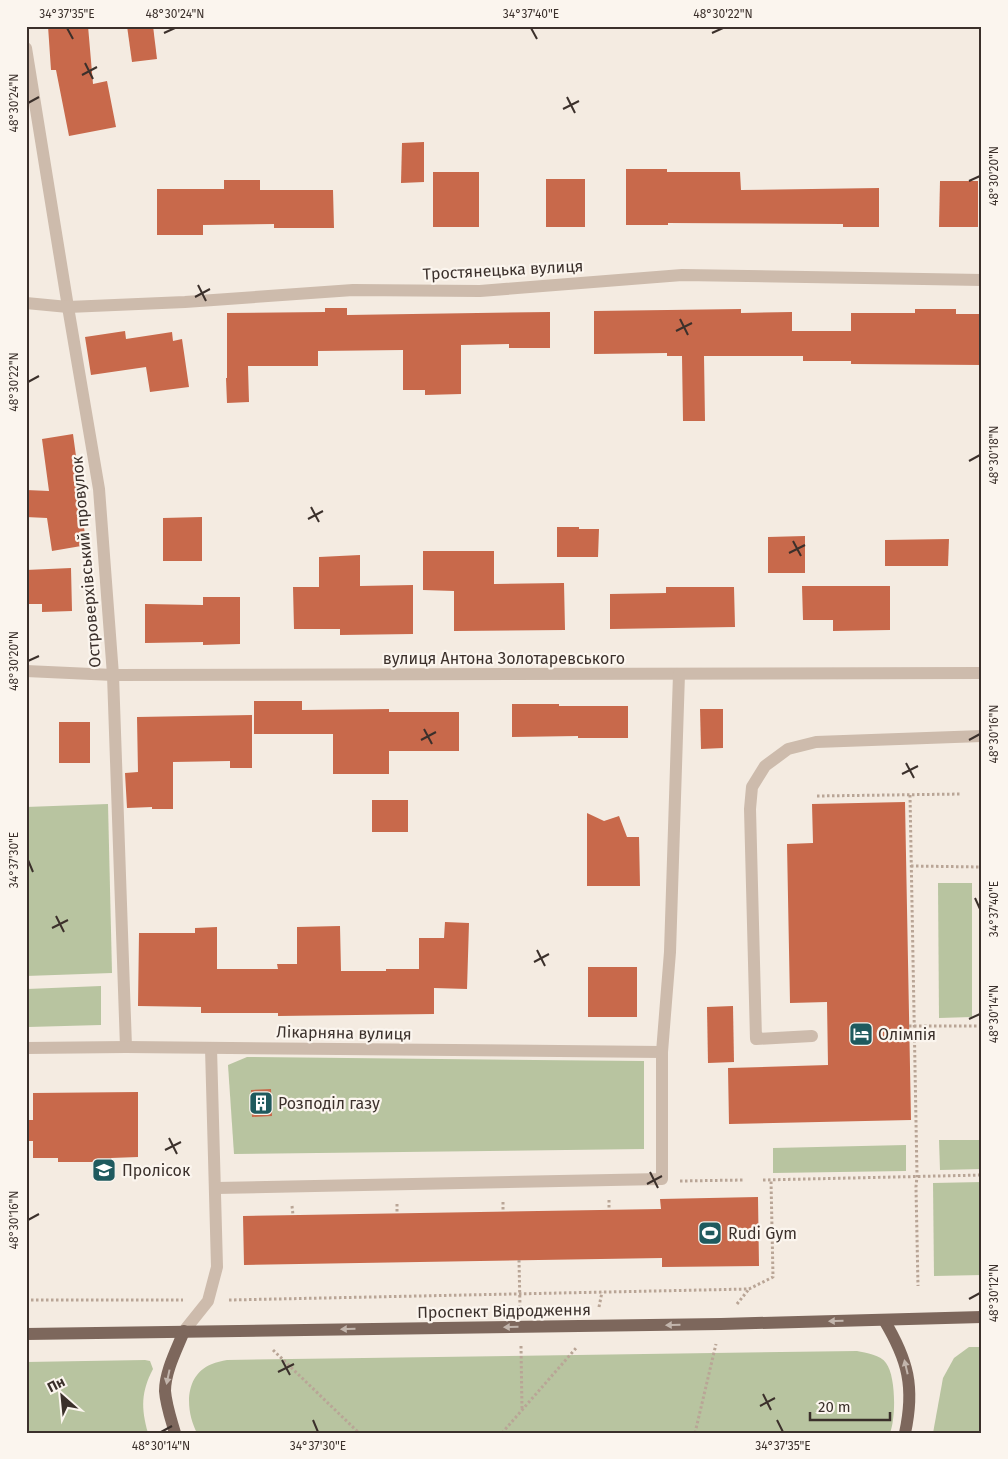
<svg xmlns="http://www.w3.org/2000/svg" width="1008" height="1459" font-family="'Fira Sans',sans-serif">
<rect width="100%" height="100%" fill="#f4ebe1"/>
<g fill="#b8c4a0">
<path d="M108 804 112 973 26 976V807Z"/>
<path d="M938 883H972V1017L939 1018Z"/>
<path d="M101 986V1025L28 1027 27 989Z"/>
<path d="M247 1057 644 1061V1149L234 1154 228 1065Z"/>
<path d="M939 1140H982V1169L940 1170Z"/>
<path d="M906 1145V1171L773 1173V1148Z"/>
<path d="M982 1182V1275L934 1276 933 1183Z"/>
<path d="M969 1347H982V1433H933L943 1378 954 1358Z"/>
<path d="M857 1351C866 1353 881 1355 886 1363 896 1376 896 1418 890 1433H197C185 1410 184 1375 212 1364 216 1362 222 1361 227 1360Z"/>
<path d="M145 1360 150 1361 153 1369C141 1392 141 1408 148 1433H26V1362Z"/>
</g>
<g fill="#c8694b">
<path d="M48 26H88L93 84 107 81 116 127 69 136 56 70H51Z"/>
<path d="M127 26H153L157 59 132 62Z"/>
<path d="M424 142V182L401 183 402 143Z"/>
<path d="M626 169H667V172H740L741 190 879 188V227H843V224L668 223V225H626Z"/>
<rect x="433" y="172" width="46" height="55"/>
<rect x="546" y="179" width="39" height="48"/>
<path d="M224 180H260V190H333L334 228H274V224L203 225V235H157V189H224Z"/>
<path d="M940 181H978V227H939Z"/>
<path d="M325 308H347V315L550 312V348H509V344L461 345V394L425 395V390H403V350L318 351V366H248L249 402 227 403 226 378H227V313L325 312Z"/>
<path d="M741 309V313L792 312V331H851V313H915V309H956V314H982V365L851 364V361H803V356H704L705 421H683L682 356H667V353L594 354V311Z"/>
<path d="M125 331 126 339 172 332 173 341 182 339 189 387 150 392 146 367 91 375 85 337Z"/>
<path d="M73 434 81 493H78L87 545 52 551 47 518 26 517V490L49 491 42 439Z"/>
<path d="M202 517V561H163V518Z"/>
<path d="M557 527H579V529H599L598 557H557Z"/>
<path d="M805 536V573H768V537Z"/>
<path d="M949 539 948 566H885V540Z"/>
<path d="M423 551H494V584L564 583 565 630 454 631V591L423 590Z"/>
<path d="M360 555V586L413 585V634L340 635V629H294L293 587H319V557Z"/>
<path d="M71 568 72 611 42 612V604H26V570Z"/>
<path d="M802 586H890V630L833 631V620H803Z"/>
<path d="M666 587H734L735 627 610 629V594L666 593Z"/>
<path d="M203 597H240V644L203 645V642L145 643V604L203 605Z"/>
<path d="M254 701H302V710L389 709V712H459V751H389V774H333V734H254Z"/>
<path d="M512 704H559V706H628V738H578V736L512 737Z"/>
<path d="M700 709H723V748L701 749Z"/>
<path d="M252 715V768H230V761L173 762V809H152V807L127 808 125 773 138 772 137 717Z"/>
<rect x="59" y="722" width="31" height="41"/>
<rect x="372" y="800" width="36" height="32"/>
<path d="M905 802 911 1120 729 1124 728 1068 828 1065 827 1002 790 1003 787 844 813 843 812 804Z"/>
<path d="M587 813 604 821 619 816 627 837H639L640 886H587Z"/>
<path d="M445 922 469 923 467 989 434 988V1014L278 1016V1013H201V1007L138 1006 139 933H195V928L217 927V969H278L277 964H297V927L340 926 341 971H386V969H419V938H444Z"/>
<rect x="588" y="967" width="49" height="50"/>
<path d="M733 1006 734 1062 708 1063 707 1007Z"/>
<path d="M271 1089 272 1116 252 1117 251 1090Z"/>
<path d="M138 1092V1157L111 1158V1162H58V1158H33V1141H26V1120H33V1093Z"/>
<path d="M758 1197 759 1266 662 1267V1258L244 1265 243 1216 661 1209 660 1199Z"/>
</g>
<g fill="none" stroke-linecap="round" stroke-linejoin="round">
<g stroke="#b9a596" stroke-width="3" stroke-dasharray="2.5 2.5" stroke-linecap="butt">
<path d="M910 795 917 1176 916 1187 918 1286"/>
<path d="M817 796 961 794"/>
<path d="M911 866 982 867"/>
<path d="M909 1026H982"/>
<path d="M763 1180 982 1175"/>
<path d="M680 1181 743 1180"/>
<path d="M609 1200V1210"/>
<path d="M503 1202V1212"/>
<path d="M397 1204V1214"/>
<path d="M292 1206 293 1215"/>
<path d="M519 1260 520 1307"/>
<path d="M26 1300H183"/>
<path d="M229 1300 749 1289 773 1277 771 1180"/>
<path d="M737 1304 749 1289"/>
<path d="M599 1307 602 1292"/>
<path d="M521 1346 522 1410"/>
<path d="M273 1350 359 1433"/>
<path d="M502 1433 577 1347"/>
<path d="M695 1433 716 1344"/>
</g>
<g stroke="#cdbbac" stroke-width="12">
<path d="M26 48 68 307 99 489 113 675 126 1047"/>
<path d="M26 303 68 307 185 302 353 290 480 291 682 275 982 280"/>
<path d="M26 671 113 675 982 673"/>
<path d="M812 1036 756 1039 750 809 752 787 765 766 788 749 816 742 982 736"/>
<path d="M26 1048 126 1047 662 1052"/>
<path d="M216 1188 662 1179V1052L670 952 679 674"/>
<path d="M184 1331 208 1301 217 1267 211 1048"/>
</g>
<g stroke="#7d675c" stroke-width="12">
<path d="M884 1320C908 1360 915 1387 905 1433"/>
<path d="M26 1334 721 1324 982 1317"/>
<path d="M175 1433C171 1419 166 1405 165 1391 165 1371 177 1349 184 1331"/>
</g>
</g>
<defs><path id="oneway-solid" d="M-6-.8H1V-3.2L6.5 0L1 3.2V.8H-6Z" transform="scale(1.25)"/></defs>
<g fill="#c2b5ac">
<use href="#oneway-solid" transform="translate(836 1321) rotate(179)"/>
<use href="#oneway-solid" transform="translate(673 1325) rotate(179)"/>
<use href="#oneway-solid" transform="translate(511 1327) rotate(179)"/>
<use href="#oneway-solid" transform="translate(348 1329) rotate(179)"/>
<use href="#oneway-solid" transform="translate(906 1367) rotate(-103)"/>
<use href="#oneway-solid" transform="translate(168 1377) rotate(102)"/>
</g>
<path fill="none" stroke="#3b302b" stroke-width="2" d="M67 28 73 39M531 28 537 39M164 33 175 28M712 33 723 28M85 63 93 79M82 75 97 67M567 97 575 113M28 103 39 97M563 109 579 101M969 181 980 176M198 285 206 301M195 297 210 289M680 319 688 335M676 331 692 323M28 382 39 376M969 461 980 455M311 507 319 522M308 519 323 511M793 541 801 556M789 553 805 545M28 661 39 656M424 729 432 744M421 740 436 732M969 740 980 734M906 763 914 778M902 774 918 766M28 860 33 872M975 898 980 909M56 916 64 932M52 928 68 920M537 950 545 966M534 962 549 954M969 1019 980 1014M169 1138 177 1154M165 1150 181 1142M650 1172 658 1188M647 1184 662 1176M28 1220 39 1214M969 1299 980 1293M282 1360 290 1375M278 1372 294 1364M763 1394 771 1410M760 1406 775 1398M313 1420 318 1432M777 1420 783 1432M161 1432 172 1426"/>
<defs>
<g id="hotel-square" transform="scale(1.25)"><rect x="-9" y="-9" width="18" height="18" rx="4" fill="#1f5a5e" stroke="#fbf5ee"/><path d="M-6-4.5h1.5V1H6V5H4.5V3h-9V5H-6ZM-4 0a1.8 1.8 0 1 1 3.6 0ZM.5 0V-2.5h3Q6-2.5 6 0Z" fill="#fff"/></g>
<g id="building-square" transform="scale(1.25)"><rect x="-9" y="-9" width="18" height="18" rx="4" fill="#1f5a5e" stroke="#fbf5ee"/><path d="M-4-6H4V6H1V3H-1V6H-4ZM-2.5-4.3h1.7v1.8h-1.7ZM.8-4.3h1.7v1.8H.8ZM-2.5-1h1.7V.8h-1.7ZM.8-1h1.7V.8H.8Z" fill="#fff"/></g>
<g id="school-square" transform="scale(1.25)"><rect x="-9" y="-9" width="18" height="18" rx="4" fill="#1f5a5e" stroke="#fbf5ee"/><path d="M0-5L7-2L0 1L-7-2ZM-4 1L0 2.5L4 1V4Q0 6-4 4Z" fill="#fff"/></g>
<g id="stadium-square" transform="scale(1.25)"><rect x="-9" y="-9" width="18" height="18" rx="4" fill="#1f5a5e" stroke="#fbf5ee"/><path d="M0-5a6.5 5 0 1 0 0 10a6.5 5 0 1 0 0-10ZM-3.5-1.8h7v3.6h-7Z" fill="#fff"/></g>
</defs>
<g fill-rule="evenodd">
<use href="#hotel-square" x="861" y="1034"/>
<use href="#building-square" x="261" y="1103"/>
<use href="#school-square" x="104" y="1170"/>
<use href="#stadium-square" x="710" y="1233"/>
</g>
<g text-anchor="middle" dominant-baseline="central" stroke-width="4.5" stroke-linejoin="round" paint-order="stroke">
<g font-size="16" fill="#3b302b" stroke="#fbf5ee">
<text transform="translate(503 270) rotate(-3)">Тростянецька вулиця</text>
<text transform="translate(86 562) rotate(-95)">Островерхівський провулок</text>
<text x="504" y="658">вулиця Антона Золотаревського</text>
<text transform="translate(344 1033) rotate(1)">Лікарняна вулиця</text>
<text transform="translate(504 1311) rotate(-1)">Проспект Відродження</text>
</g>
<g font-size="16" fill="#3b302b" stroke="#fbf5ee" text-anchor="start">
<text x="878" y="1034">Олімпія</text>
<text x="278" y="1103">Розподіл газу</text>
<text x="122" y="1170">Пролісок</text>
<text x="728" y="1233">Rudi Gym</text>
</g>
</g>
<rect width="1008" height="1459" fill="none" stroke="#fbf5ee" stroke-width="55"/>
<g transform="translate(62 1396) rotate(333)" stroke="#fbf5ee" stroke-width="4" paint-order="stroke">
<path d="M0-4L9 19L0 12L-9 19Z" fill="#3b302b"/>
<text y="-8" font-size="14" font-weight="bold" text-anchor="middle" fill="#3b302b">Пн</text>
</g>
<path d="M810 1412v8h80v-8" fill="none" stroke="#3b302b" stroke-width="2.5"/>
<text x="818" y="1412" font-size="15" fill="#3b302b" stroke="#fbf5ee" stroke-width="4" paint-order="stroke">20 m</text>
<rect x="28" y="28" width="952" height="1404" fill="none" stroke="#3b302b" stroke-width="2"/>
<g font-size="12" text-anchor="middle" fill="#3b302b">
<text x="67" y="18">34°37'35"E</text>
<text x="175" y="18">48°30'24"N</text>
<text x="531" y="18">34°37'40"E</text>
<text x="723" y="18">48°30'22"N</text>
<text transform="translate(14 103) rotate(-90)" y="4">48°30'24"N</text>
<text transform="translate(994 176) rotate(-90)" y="4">48°30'20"N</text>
<text transform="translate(14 382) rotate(-90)" y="4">48°30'22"N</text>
<text transform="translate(994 455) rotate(-90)" y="4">48°30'18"N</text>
<text transform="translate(14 661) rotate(-90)" y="4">48°30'20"N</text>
<text transform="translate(994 734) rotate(-90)" y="4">48°30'16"N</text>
<text transform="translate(14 860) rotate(-90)" y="4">34°37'30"E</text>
<text transform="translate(994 909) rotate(-90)" y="4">34°37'40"E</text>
<text transform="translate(994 1014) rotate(-90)" y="4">48°30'14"N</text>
<text transform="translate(14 1220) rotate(-90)" y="4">48°30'16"N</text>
<text transform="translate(994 1293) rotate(-90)" y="4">48°30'12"N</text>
<text x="161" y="1450">48°30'14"N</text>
<text x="318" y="1450">34°37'30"E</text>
<text x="783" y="1450">34°37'35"E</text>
</g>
</svg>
